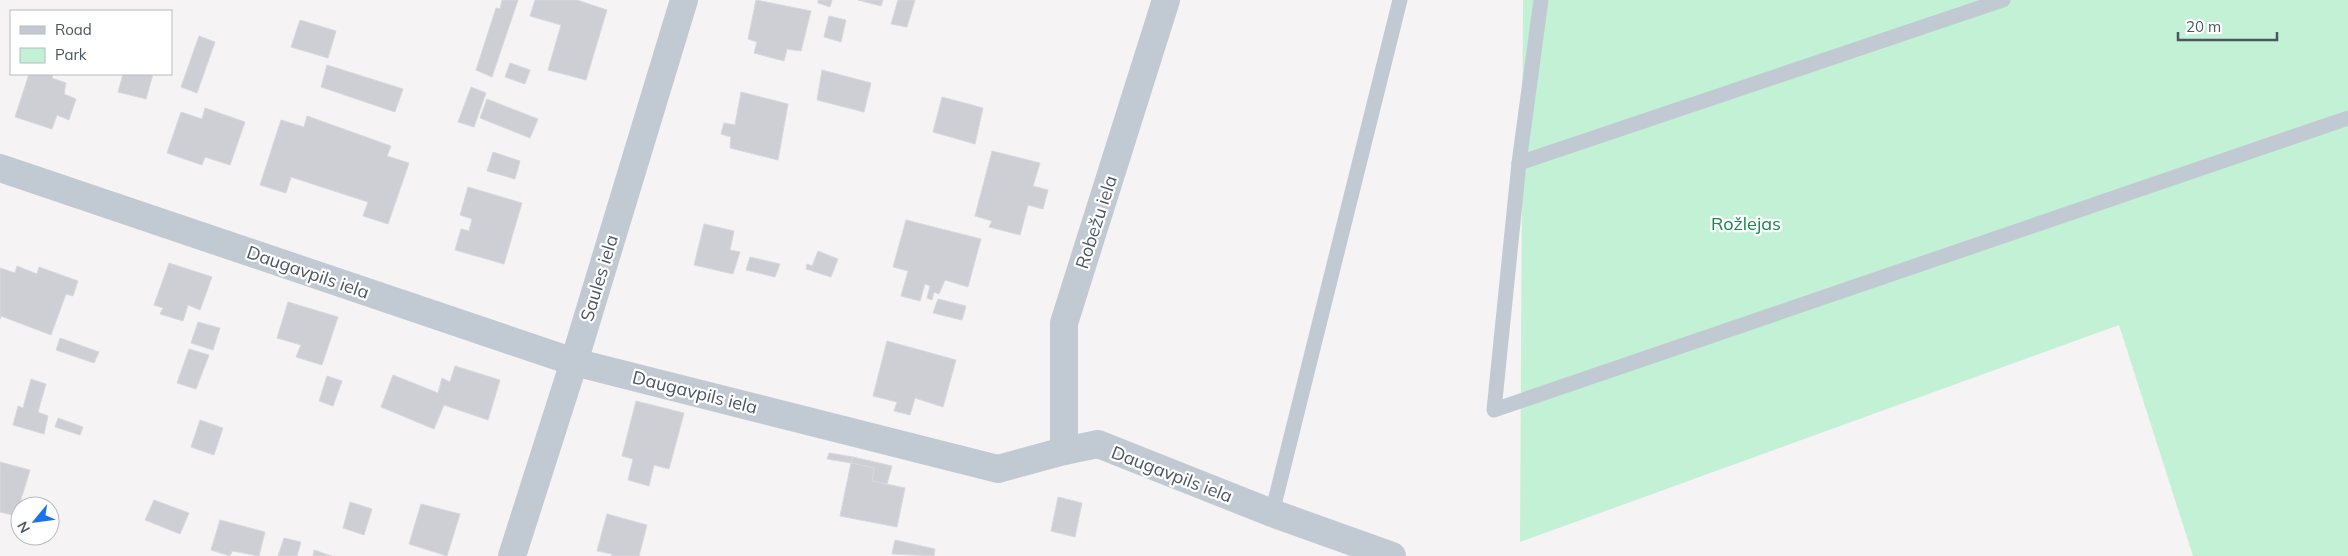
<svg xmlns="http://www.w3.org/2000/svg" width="2348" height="556" font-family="Mulish,sans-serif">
<rect width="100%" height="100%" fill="#f5f3f3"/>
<path fill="#c3f1d5" d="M1523 0H2348V556H2193L2119 325 1520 542Z"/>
<g fill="#cdcfd5" stroke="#d7d9de">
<path d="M502 0H518L492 77 476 70 496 8 500 9Z"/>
<path d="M535 0H577L607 10 586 80 548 70 561 25 530 16Z"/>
<path d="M756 0 811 11 801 51 787 49 784 61 754 53 757 42 748 39Z"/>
<path d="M818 0H832L830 7 818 3Z"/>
<path d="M858 0H883L881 6Z"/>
<path d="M898 0H915L907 27 891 24Z"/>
<path d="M829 16 846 20 841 42 824 37Z"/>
<path d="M300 20 336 31 328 58 291 47Z"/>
<path d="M199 36 215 42 197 93 181 87Z"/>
<path d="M510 63 530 70 525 84 505 77Z"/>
<path d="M327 65 403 89 395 112 321 87Z"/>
<path d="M822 70 871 83 864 112 817 100Z"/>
<path d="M29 74H53L52 78 66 83 64 94 76 99 69 120 57 115 52 129 15 117Z"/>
<path d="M123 74H153L146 99 118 92Z"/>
<path d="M471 87 486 93 474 127 458 122Z"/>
<path d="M741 92 788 104 778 160 730 148 731 137 721 134 724 123 735 125Z"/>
<path d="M942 97 983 108 975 144 933 132Z"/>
<path d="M487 99 538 119 530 138 480 118Z"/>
<path d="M205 108 245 122 230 165 205 157 202 165 167 153 181 112 202 119Z"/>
<path d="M307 116 391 146 387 156 409 163 388 224 363 216 368 202 291 177 286 193 260 185 281 120 304 127Z"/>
<path d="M992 151 1040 163 1033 186 1048 190 1043 209 1028 205 1020 235 989 227 992 221 975 216Z"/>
<path d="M493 152 520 161 515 179 487 171Z"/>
<path d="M468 187 522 203 504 264 455 250 461 229 469 231 472 219 460 215Z"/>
<path d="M906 220 981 239 968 287 945 280 939 294 934 292 932 300 927 298 930 286 925 284 920 301 901 296 908 271 893 267Z"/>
<path d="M704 224 734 231 730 250 740 252 733 274 694 265Z"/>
<path d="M818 251 838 259 831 277 806 269 807 264 812 266Z"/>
<path d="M750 257 780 264 775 277 746 270Z"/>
<path d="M169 263 212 277 200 310 188 305 183 321 160 314 163 308 154 305Z"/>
<path d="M17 266 37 274 39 267 78 281 73 296 66 294 51 335 1 316 0 319V268L15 273Z"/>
<path d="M938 299 966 306 962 320 933 313Z"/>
<path d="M288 302 338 317 322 365 296 357 301 345 277 338Z"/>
<path d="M198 322 220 328 213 350 191 343Z"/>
<path d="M60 338 99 352 94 363 56 350Z"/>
<path d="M887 341 956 360 943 407 915 398 910 415 894 411 897 402 873 396Z"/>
<path d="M189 349 209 355 196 389 177 383Z"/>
<path d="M455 366 500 380 488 420 444 405 434 429 381 407 393 375 438 393 442 378 450 382Z"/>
<path d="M327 376 342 381 333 406 319 401Z"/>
<path d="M31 379 46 384 38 412 48 416 44 434 13 425 18 406 23 408Z"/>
<path d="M636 401 684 413 669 469 654 465 649 486 628 480 633 459 622 456Z"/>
<path d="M58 418 83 427 80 435 55 427Z"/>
<path d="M200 420 223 428 214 455 191 447Z"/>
<path d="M829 453 853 457 851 463 827 459Z"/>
<path d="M853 457 892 466 887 484 872 481 874 468 851 463Z"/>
<path d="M0 462 30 470 16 516 0 512Z"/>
<path d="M851 463 874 468 872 481 905 488 897 527 840 516Z"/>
<path d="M1058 497 1082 503 1075 537 1051 531Z"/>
<path d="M154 500 189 513 180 534 145 520Z"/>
<path d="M350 502 372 509 364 535 343 528Z"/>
<path d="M421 504 460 514 447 556 409 544Z"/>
<path d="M607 514 647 525 639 556H611L612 554 597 551Z"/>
<path d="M220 520 265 532 259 556 232 551 230 556 211 550Z"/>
<path d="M284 538 301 542 297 556H278Z"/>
<path d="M895 540 935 549 934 556 892 554Z"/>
<path d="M314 550 332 556H313Z"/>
</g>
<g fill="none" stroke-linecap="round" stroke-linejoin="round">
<g stroke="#c1cad2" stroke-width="15">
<path d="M1541 0 1519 163 1494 410 2348 118"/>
<path d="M1519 163 2003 0"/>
<path d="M1272 513 1400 0"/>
</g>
<g stroke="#c1cad2" stroke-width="28">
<path d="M0 168 574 362 998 469 1064 451 1098 444 1272 513 1392 556"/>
<path d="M1064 451V323L1166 0"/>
<path d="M512 556 574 362 684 0"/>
</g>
</g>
<g text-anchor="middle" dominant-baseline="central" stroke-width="4.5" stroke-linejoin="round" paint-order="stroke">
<g font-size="18" fill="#4a5661" stroke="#fff">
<text transform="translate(1096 222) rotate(-72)">Robežu iela</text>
<text transform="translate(308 272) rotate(19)">Daugavpils iela</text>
<text transform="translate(599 278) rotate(-73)">Saules iela</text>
<text transform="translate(695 392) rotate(14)">Daugavpils iela</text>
<text transform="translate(1172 474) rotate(21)">Daugavpils iela</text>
</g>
<g font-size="18" fill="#17864f" stroke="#fff">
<text x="1746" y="223">Rožlejas</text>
</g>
</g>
<rect x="10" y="10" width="162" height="65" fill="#ffffff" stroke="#b7bbc0"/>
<rect x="20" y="26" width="25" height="8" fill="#c1cad2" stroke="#b7bbc0"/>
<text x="55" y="35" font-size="15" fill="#4a5661">Road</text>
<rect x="20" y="48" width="25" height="15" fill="#c3f1d5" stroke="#b7bbc0"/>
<text x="55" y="60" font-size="15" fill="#4a5661">Park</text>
<g transform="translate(35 521) rotate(241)"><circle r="24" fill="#ffffff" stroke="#b7bbc0"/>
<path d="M0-4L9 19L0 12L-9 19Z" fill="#1a73e8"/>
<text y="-8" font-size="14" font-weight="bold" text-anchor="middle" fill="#4a5661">N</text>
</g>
<path d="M2178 32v8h99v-8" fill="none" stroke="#4a5661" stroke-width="2.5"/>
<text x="2186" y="32" font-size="15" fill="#4a5661" stroke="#ffffff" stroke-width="4" paint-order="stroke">20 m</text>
</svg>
